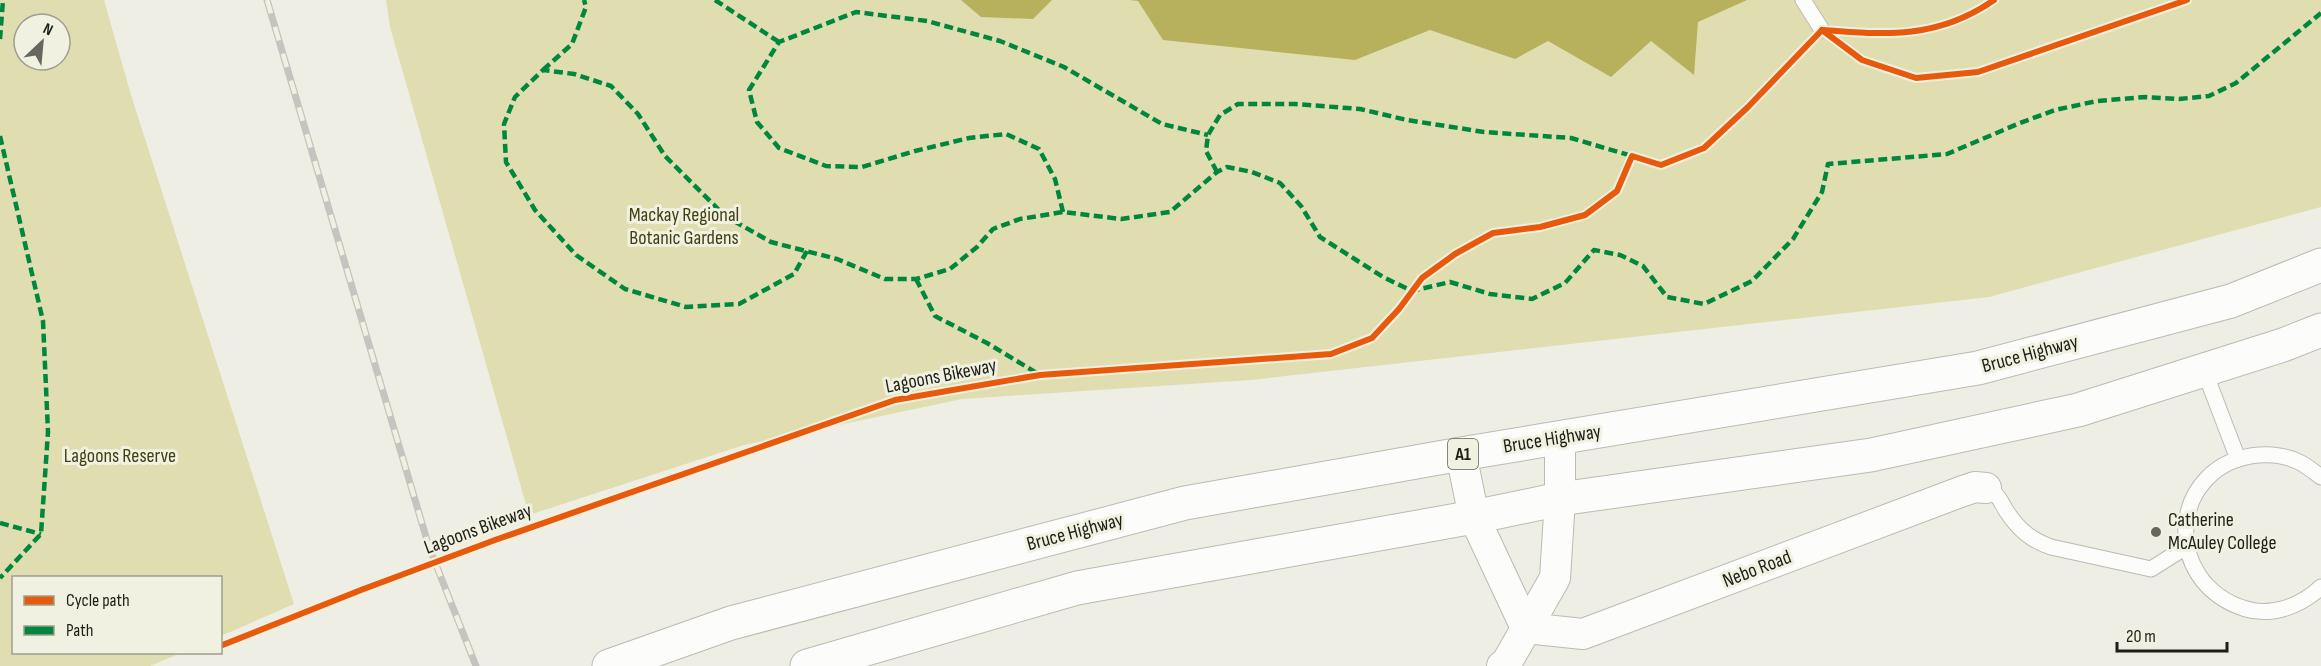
<svg xmlns="http://www.w3.org/2000/svg" width="2321" height="666" font-family="'Sofia Sans Condensed',sans-serif">
<rect width="100%" height="100%" fill="#eeeee4"/>
<g fill="#e0deb0" fill-rule="evenodd">
<path d="M0 0H104L131 95 294 604 221 636 220 578H14V652L181 653 150 666H0ZM24 24H60V60H24Z"/>
<path d="M386 0H2321V207L1989 297 1251 380 962 399 744 445 529 515 390 27Z"/>
</g>
<g fill="#b7b05c">
<path d="M961 0H1052L1033 19 981 17Z"/>
<path d="M1130 0H1747L1698 22 1694 75 1651 41 1611 77 1548 41 1515 59 1430 30 1355 60 1163 40 1138 1Z"/>
</g>
<g fill="none" stroke-linecap="round" stroke-linejoin="round">
<g stroke="#bbbbb4" stroke-width="17">
<g id="service">
<path d="M1803 0 1822 30"/>
<path d="M2204 370 2238 459"/>
<path d="M2321 477C2314 472 2306 465 2299 462 2287 456 2271 454 2259 455 2170 462 2158 582 2246 609 2273 617 2302 605 2321 587"/>
<path d="M1986 488C1999 494 2000 501 2007 512 2019 530 2031 540 2051 547L2151 569 2186 547"/>
</g>
</g>
<g stroke="#bbbbb4" stroke-width="32">
<g id="minor">
<path d="M1461 454 1474 517 1526 628"/>
<path d="M1526 628 1583 634 1963 491 1975 487 1986 488"/>
<path d="M1502 666 1507 662 1555 578 1560 499V438"/>
</g>
</g>
<g stroke="#bbbbb4" stroke-width="35">
<g id="trunk">
<path d="M609 666 731 623 1185 503 1461 454 1978 368 2231 301 2321 265"/>
<path d="M807 666 1077 588 1474 517 1560 499 1871 455 2078 410 2283 345 2321 330"/>
</g>
</g>
<use href="#service" stroke="#fcfcfb" stroke-width="15"/>
<use href="#minor" stroke="#fcfcfb" stroke-width="30"/>
<use href="#trunk" stroke="#fcfcfb" stroke-width="33"/>
<g stroke="#c4c4c0" stroke-width="7">
<path id="rail" d="M267 0 429 547 476 666"/>
</g>
<use href="#rail" stroke="#f1f1e1" stroke-width="4.5" stroke-dasharray="14" stroke-linecap="butt"/>
<g stroke="#00873e" stroke-width="4.5" stroke-dasharray="9 4.5" stroke-linecap="butt">
<path d="M715 0 779 42"/>
<path d="M0 39 3 0"/>
<path d="M543 70 572 44 586 7 584 0"/>
<path d="M0 136 43 321 48 432 41 534 0 578"/>
<path d="M1217 172 1206 151 1208 135 1220 115 1238 104H1295L1360 109 1407 120 1484 132 1571 138 1632 156"/>
<path d="M1063 212 1055 179 1039 149 1006 134 969 138 915 151 862 167 826 166 779 148 757 122 749 90 779 42 856 12 927 21 1000 41 1064 67 1162 124 1208 135"/>
<path d="M807 251 794 274 739 304 686 307 625 289 576 255 535 210 506 162 504 124 515 97 543 70 574 74 611 86 638 114 665 156 725 216 771 242 837 259 885 279H916L950 269 977 247 993 229 1020 219 1063 212 1121 219 1170 212 1217 172 1227 167 1252 172 1280 183 1301 206 1320 237 1383 277 1412 291 1450 282 1490 294 1532 299 1565 283 1594 250 1620 255 1643 266 1667 297 1704 304 1752 281 1793 239 1822 192 1828 164 1947 154 2020 123 2055 110 2097 101 2145 97 2179 99 2209 96 2236 83 2321 13"/>
<path d="M916 279 935 316 987 343 1040 375"/>
<path d="M0 523 41 534"/>
</g>
<g stroke="#f1f1e1" stroke-width="10">
<g id="cycleway">
<path d="M1822 30 1862 60 1916 78 1978 72 2187 0"/>
<path d="M1822 30C1887 35 1938 39 1994 0"/>
<path d="M220 646 361 590 495 540 895 400 1040 375 1331 354 1372 338 1399 309 1422 278 1455 254 1493 233 1540 227 1585 215 1617 191 1632 156 1661 165 1704 148 1748 107 1822 30"/>
</g>
</g>
<use href="#cycleway" stroke="#e8590c" stroke-width="6"/>
</g>
<circle fill="#67675f" stroke="#f1f1e1" stroke-width="2" cx="2156" cy="532" r="6"/>
<g text-anchor="middle" dominant-baseline="central" stroke-width="6" stroke-linejoin="round" paint-order="stroke">
<rect fill="#f1f1e1" stroke="#5d5d54" stroke-width="1.5" x="1448" y="439" width="30" height="30" rx="4.5"/>
<g font-size="18" font-weight="bold" fill="#1e1e18">
<text x="1463" y="454">A1</text>
</g>
<g font-size="20" fill="#413e10" stroke="#f1f1e1">
<text x="684" y="215">Mackay Regional<tspan x="684" dy="23">Botanic Gardens</tspan></text>
<text x="120" y="456">Lagoons Reserve</text>
</g>
<g font-size="20" fill="#1e1e18" stroke="#f1f1e1">
<text transform="translate(2030 354) rotate(-15)">Bruce Highway</text>
<text transform="translate(941 376) rotate(-11)">Lagoons Bikeway</text>
<text transform="translate(1552 439) rotate(-9)">Bruce Highway</text>
<text transform="translate(478 529) rotate(-20)">Lagoons Bikeway</text>
<text transform="translate(1075 532) rotate(-15)">Bruce Highway</text>
<text transform="translate(1757 569) rotate(-21)">Nebo Road</text>
</g>
<g font-size="20" fill="#1e1e18" stroke="#f1f1e1" text-anchor="start">
<text x="2168" y="520">Catherine<tspan x="2168" dy="23">McAuley College</tspan></text>
</g>
</g>
<rect x="12" y="576" width="210" height="78" fill="#f1f1e1" stroke="#9d9d91" stroke-width="1.5"/>
<rect x="24" y="596" width="30" height="9" fill="#e8590c" stroke="#9d9d91" stroke-width="1.5"/>
<text x="66" y="606" font-size="18" fill="#1e1e18">Cycle path</text>
<rect x="24" y="626" width="30" height="9" fill="#00873e" stroke="#9d9d91" stroke-width="1.5"/>
<text x="66" y="636" font-size="18" fill="#1e1e18">Path</text>
<g transform="translate(42 42) rotate(26)"><circle r="28" fill="#f1f1e1" stroke="#9d9d91" stroke-width="1.5"/>
<path d="M0-4.5L10 22L0 15L-10 22Z" fill="#67675f"/>
<text y="-9" font-size="16" font-weight="bold" text-anchor="middle" fill="#1e1e18">N</text>
</g>
<path d="M2117 642v9h110v-9" fill="none" stroke="#1e1e18" stroke-width="3"/>
<text x="2126" y="642" font-size="18" fill="#1e1e18" stroke="#f1f1e1" stroke-width="4.5" paint-order="stroke">20 m</text>
</svg>
